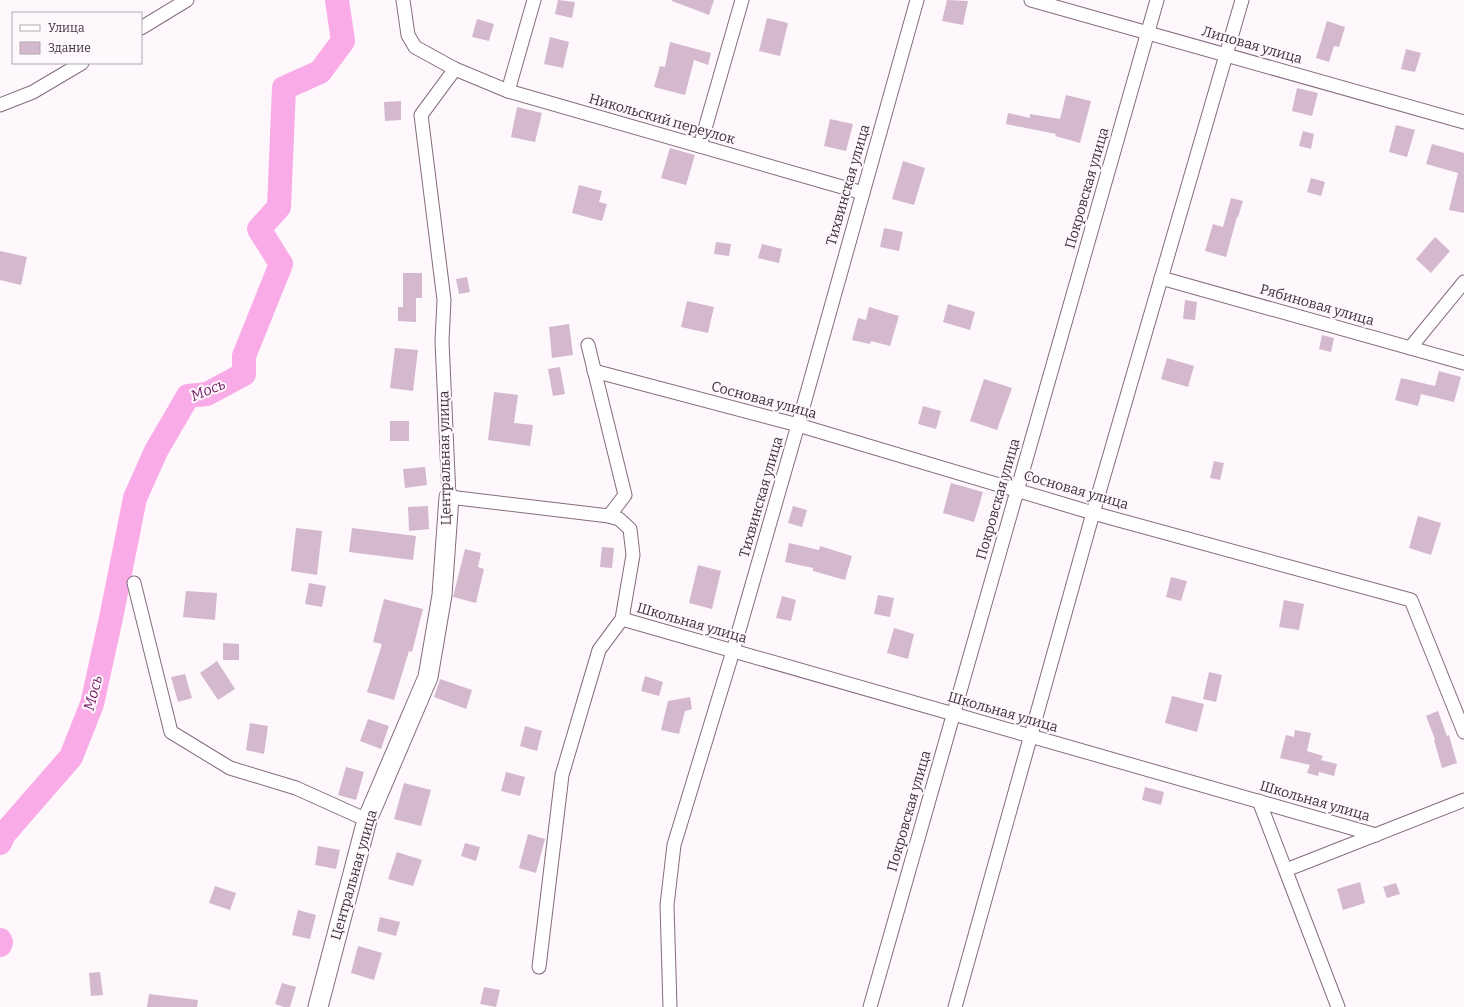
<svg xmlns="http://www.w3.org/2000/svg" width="1464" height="1007" font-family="Bitter,serif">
<rect width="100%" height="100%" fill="#fef8fd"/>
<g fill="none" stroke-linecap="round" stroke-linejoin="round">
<g stroke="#f9abe7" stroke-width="24">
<path d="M0 843 4 834 71 757 92 704 111 618 135 498 156 451 188 396 207 394 244 374V356L281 264 259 229 279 207 284 88 320 72 343 41 337 0"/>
<path d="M0 940 1 942 0 945"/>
</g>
</g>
<g fill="#d4b8cd">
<path d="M558 0 575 2 572 18 555 14Z"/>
<path d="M672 0H714L709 15 672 1Z"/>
<path d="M947 0 968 1 963 25 942 21Z"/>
<path d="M767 18 788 23 780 56 759 51Z"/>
<path d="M477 19 494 24 489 41 472 37Z"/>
<path d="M1327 21 1345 27 1339 47 1334 46 1329 62 1316 58Z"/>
<path d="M550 37 569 42 563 68 544 64Z"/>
<path d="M670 42 711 53 708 65 694 60 685 95 654 87 660 66 665 67Z"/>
<path d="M1406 49 1421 53 1415 72 1401 69Z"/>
<path d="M1297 88 1318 93 1312 116 1292 111Z"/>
<path d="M1066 95 1091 101 1080 143 1055 136 1056 134 1006 124 1008 113 1030 118V114L1060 119Z"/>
<path d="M401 101V120L385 121 384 102Z"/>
<path d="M517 107 542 113 535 142 511 137Z"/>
<path d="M830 119 853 124 846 151 824 146Z"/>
<path d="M1396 125 1415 130 1407 157 1389 152Z"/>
<path d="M1303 131 1314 134 1311 149 1299 146Z"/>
<path d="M1432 144 1464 153V213L1449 210 1458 173 1426 164Z"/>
<path d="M670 148 695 155 686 185 661 178Z"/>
<path d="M903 161 925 168 914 205 892 199Z"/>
<path d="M1311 178 1325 182 1321 196 1307 192Z"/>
<path d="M579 185 602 191 599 202 607 204 602 221 572 213Z"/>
<path d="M1231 198 1243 201 1238 217H1237L1226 257 1205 251 1213 224 1223 227Z"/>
<path d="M884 228 903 232 899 251 880 247Z"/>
<path d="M1435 237 1450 251 1431 273 1416 259Z"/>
<path d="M716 242 731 244 729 256 714 254Z"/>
<path d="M762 244 782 249 779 263 758 258Z"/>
<path d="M0 251 27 257 21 285 0 280Z"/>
<path d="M403 273H422V298H416V322L398 321V307H403Z"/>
<path d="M467 277 470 292 459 294 456 279Z"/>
<path d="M1185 300 1197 302 1195 320 1183 319Z"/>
<path d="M687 301 714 307 708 333 681 327Z"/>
<path d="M948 304 975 312 970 330 943 322Z"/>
<path d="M869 307 899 316 890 346 871 341 870 344 852 340 858 318 866 320Z"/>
<path d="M569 324 573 355 552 358 549 327Z"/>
<path d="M1322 335 1334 338 1331 352 1319 349Z"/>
<path d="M395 348 418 350 413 391 390 388Z"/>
<path d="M1167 358 1194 366 1188 387 1161 379Z"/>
<path d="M560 367 565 394 553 396 548 369Z"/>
<path d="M1439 371 1461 377 1454 402 1421 394 1418 406 1395 400 1401 378 1435 386Z"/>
<path d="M984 379 1012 388 997 430 970 421Z"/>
<path d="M494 392 518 395 514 423 533 425 530 446 488 440Z"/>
<path d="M923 406 941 411 936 429 918 424Z"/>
<rect x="390" y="421" width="19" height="20"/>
<path d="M1214 461 1224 463 1220 480 1210 478Z"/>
<path d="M425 467 427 485 405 488 403 469Z"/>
<path d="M951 483 983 492 974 522 943 513Z"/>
<path d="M428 506 429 529 409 531 408 507Z"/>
<path d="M793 506 807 510 802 527 788 523Z"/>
<path d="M1418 516 1441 523 1431 555 1409 548Z"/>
<path d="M296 528 322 531 317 575 291 571Z"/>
<path d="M352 528 416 536 413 560 349 552Z"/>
<path d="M789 543 819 550 820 546 852 556 845 580 813 571V568L785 562Z"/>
<path d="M602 547 614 548 612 568 600 567Z"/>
<path d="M465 549 481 553 478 567 484 569 476 603 453 597Z"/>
<path d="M698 565 721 571 712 609 689 603Z"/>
<path d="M1171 577 1187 581 1181 601 1166 597Z"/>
<path d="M309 583 326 586 322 607 305 604Z"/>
<path d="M186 591 217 593 215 620 183 617Z"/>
<path d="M878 595 894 598 890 617 874 614Z"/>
<path d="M782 596 796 600 791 621 776 618Z"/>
<path d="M384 599 423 609 412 652 409 651 394 700 367 692 382 644 373 642Z"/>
<path d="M1284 600 1304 604 1299 630 1279 627Z"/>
<path d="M894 628 914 634 908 659 887 653Z"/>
<path d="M223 643 239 644V660H223Z"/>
<path d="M217 661 235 689 218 700 200 673Z"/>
<path d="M1209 672 1222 675 1216 702 1203 699Z"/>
<path d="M185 674 192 698 178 702 171 677Z"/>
<path d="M645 676 663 682 659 696 641 691Z"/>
<path d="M440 679 472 690 466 709 434 697Z"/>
<path d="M1172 696 1204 704 1197 732 1165 723Z"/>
<path d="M690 697 692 709 685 711 679 734 661 730 668 701Z"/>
<path d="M1438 711 1447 736 1449 735 1457 763 1442 768 1434 740 1435 739 1426 716Z"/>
<path d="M368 719 389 726 381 749 360 741Z"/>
<path d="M250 723 268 726 264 754 246 750Z"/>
<path d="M525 726 542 731 537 751 520 746Z"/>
<path d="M1295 730 1311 733 1307 751 1323 756 1321 760 1337 764 1334 776 1319 772 1318 776 1307 773 1310 765 1280 758 1286 735 1294 737Z"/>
<path d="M346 767 364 772 356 800 338 795Z"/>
<path d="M506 772 525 777 520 796 501 791Z"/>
<path d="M404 783 431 790 421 826 394 819Z"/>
<path d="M1145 787 1164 792 1161 805 1142 800Z"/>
<path d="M528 834 545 839 536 873 519 868Z"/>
<path d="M465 843 480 847 476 861 461 856Z"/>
<path d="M318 846 340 850 336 869 315 865Z"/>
<path d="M397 852 422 860 413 886 388 879Z"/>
<path d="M1360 882 1365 903 1343 910 1337 889Z"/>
<path d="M1396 883 1400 894 1387 898 1383 887Z"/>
<path d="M215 886 236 893 230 910 209 903Z"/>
<path d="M298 910 316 915 310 939 292 935Z"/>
<path d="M380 917 400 922 396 936 377 931Z"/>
<path d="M358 946 382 953 374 980 351 973Z"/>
<path d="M100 972 103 995 91 996 89 973Z"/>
<path d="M282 983 296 987 290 1007H284L275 1004Z"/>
<path d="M484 987 500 990 496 1007 480 1004Z"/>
<path d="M149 994 198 1000 197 1007H147Z"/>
</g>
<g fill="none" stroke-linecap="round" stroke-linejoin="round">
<g stroke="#856b7f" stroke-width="15">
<g id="street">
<path d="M403 0 408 35 415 47 455 69 508 91 863 193"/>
<path d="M1031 0 1464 122"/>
<path d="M141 28 187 0"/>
<path d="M455 69 421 115 444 300 442 341 449 497 609 516 619 519 630 529 633 555 622 619 599 650 562 775 539 967"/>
<path d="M508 91 534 0"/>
<path d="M0 105 33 92 82 63"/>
<path d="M700 146 742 0"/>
<path d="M1161 278 1464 363"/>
<path d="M588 345 625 495 609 516"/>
<path d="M1410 348 1464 282"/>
<path d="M594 371 798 425 1093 513 1411 600 1464 732"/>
<path d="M134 583 171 732 230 768 296 788 367 820"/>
<path d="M622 619 1376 835"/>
<path d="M1259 801 1338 1007"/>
<path d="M1286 870 1464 800"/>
<path d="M670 1007 667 905 674 845 733 651 798 425 917 0"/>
<path d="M870 1007 1157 0"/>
<path d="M955 1007 1093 513 1242 0"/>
</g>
</g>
<g stroke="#856b7f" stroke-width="21">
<path id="secondary" d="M318 1007 367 820 428 677 442 595 449 497"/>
</g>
<use href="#street" stroke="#fff" stroke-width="13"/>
<use href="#secondary" stroke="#fff" stroke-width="19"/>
</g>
<g text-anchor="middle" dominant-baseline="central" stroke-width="4" stroke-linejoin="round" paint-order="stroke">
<g font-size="14" fill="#3c3139" stroke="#fef8fd">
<text transform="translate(1252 45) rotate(16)">Липовая улица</text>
<text transform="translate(662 119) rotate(16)">Никольский переулок</text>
<text transform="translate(848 185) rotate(-74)">Тихвинская улица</text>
<text transform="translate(1087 188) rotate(-74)">Покровская улица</text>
<text transform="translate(1317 305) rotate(16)">Рябиновая улица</text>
<text transform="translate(764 400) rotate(15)">Сосновая улица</text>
<text transform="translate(445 458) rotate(-91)">Центральная улица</text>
<text transform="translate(1076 490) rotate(16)">Сосновая улица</text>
<text transform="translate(761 497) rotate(-74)">Тихвинская улица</text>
<text transform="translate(998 499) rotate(-74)">Покровская улица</text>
<text transform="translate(692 623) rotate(16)">Школьная улица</text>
<text transform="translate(1003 712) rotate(16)">Школьная улица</text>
<text transform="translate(1315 801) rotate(16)">Школьная улица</text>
<text transform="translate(909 811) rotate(-74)">Покровская улица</text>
<text transform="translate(354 875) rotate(-74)">Центральная улица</text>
</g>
<g font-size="15" font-style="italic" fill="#772069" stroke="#fef8fd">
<text transform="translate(208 390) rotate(-22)">Мось</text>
<text transform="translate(93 693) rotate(-75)">Мось</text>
</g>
</g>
<rect x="12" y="12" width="130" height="52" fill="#fef8fd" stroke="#b0a8af"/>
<rect x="20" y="25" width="20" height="6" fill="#ffffff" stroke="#b0a8af"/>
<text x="48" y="32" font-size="12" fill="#3c3139">Улица</text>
<rect x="20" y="42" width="20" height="12" fill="#d4b8cd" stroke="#b0a8af"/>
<text x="48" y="52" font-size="12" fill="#3c3139">Здание</text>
</svg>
